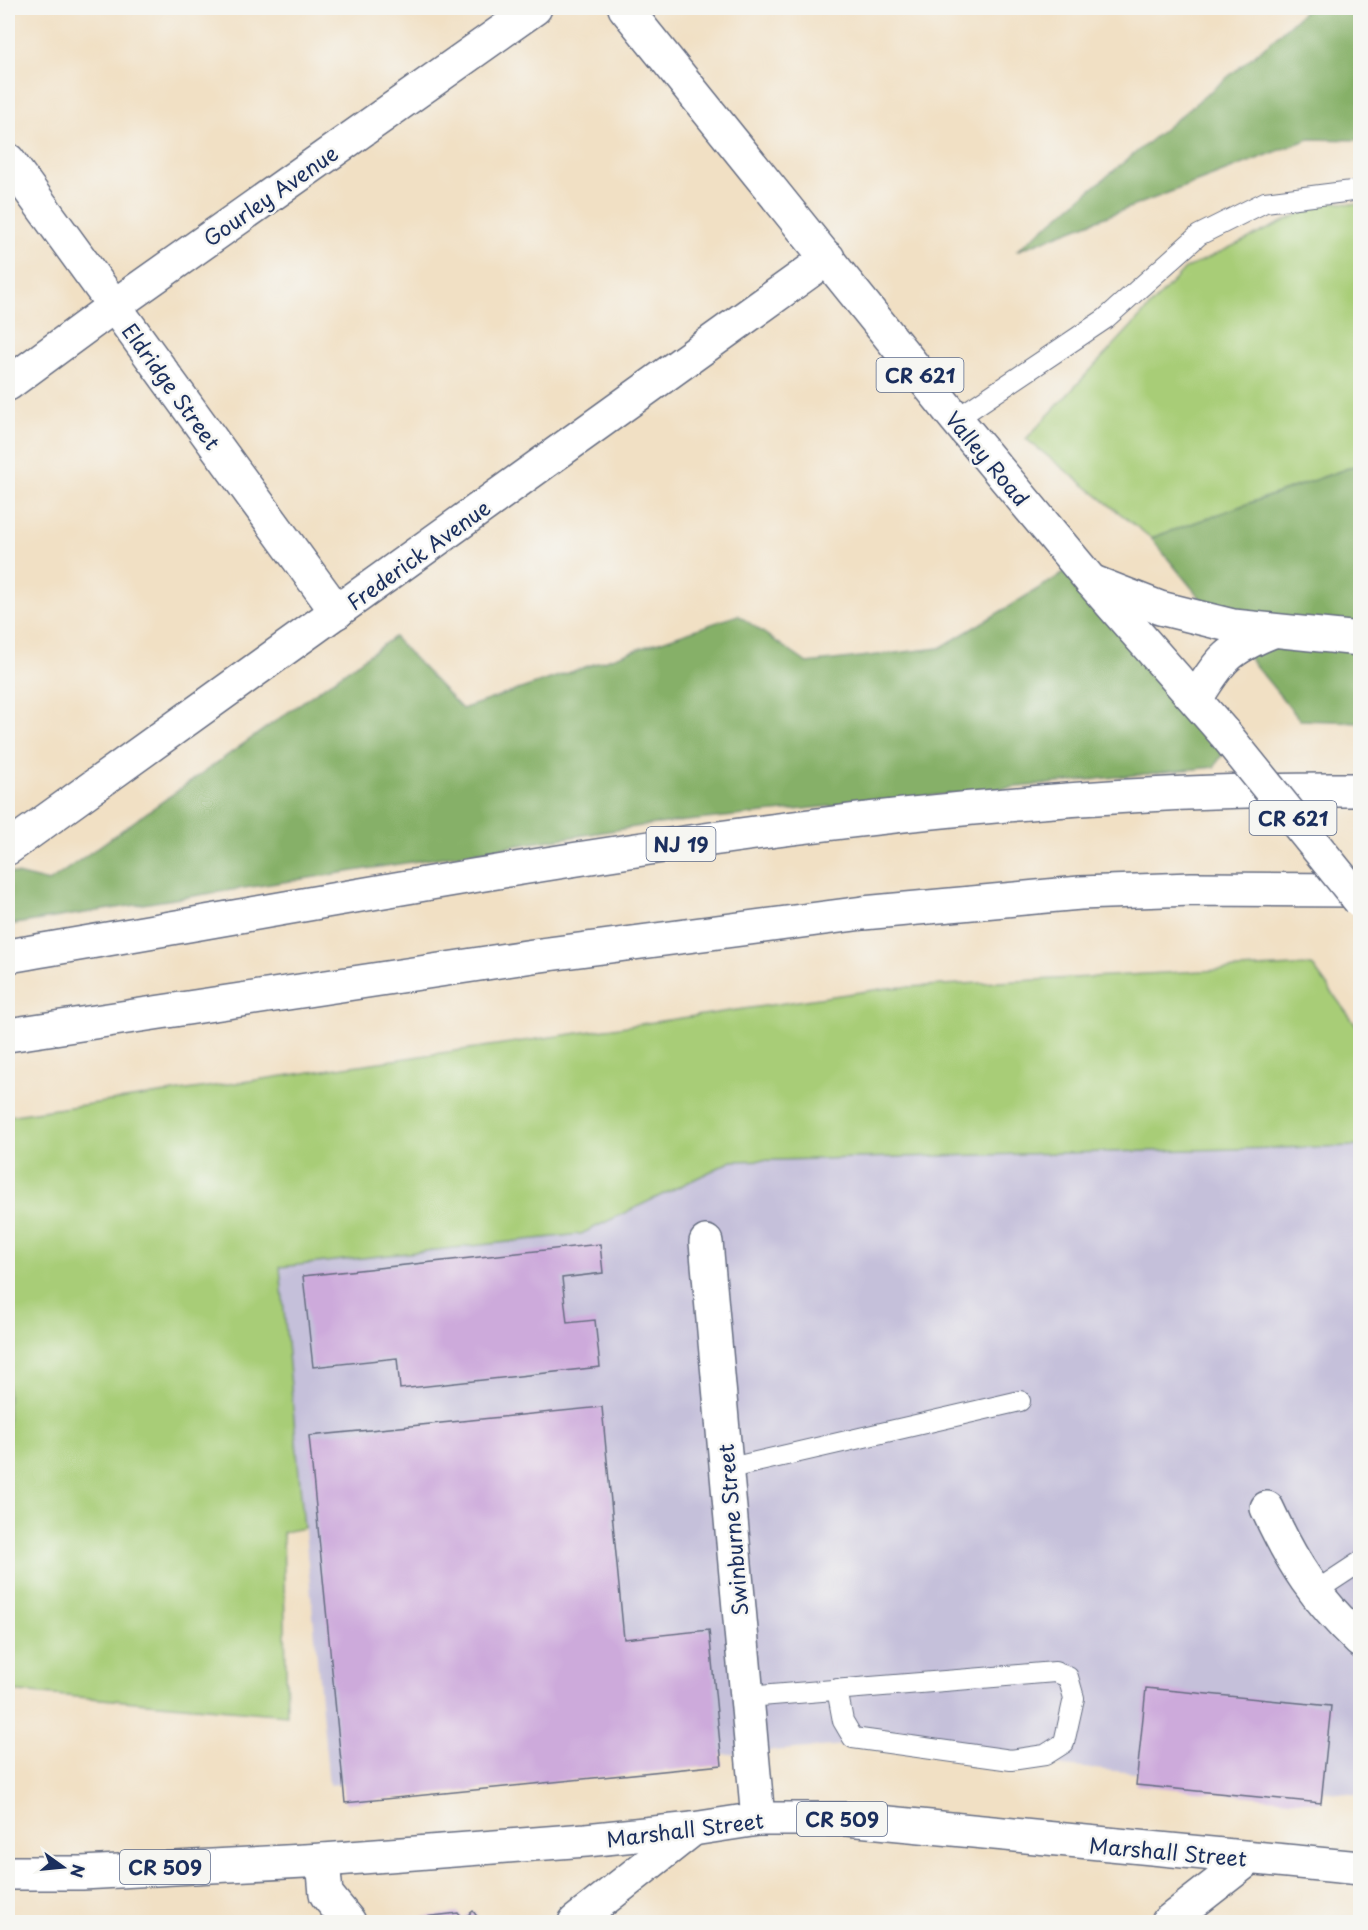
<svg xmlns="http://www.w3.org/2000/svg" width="1368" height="1930" font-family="'Playpen Sans',sans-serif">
<rect width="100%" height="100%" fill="#f6f6f2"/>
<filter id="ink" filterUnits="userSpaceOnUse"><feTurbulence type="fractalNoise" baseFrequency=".0167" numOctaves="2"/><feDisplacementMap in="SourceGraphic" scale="12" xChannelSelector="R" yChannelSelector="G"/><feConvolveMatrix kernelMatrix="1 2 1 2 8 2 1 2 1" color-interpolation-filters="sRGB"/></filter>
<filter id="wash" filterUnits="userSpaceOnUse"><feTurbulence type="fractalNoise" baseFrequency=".008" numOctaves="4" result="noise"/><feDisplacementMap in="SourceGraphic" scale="24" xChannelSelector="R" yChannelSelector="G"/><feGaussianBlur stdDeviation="1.35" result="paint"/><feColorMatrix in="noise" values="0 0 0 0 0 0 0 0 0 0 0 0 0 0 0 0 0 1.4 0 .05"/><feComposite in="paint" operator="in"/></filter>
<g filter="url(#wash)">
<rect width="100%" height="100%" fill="#f1e0c4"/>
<path fill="#c5c0da" d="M1360 1146V1795L847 1745 329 1785 280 1267 581 1234 732 1161Z"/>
<g fill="#a8cd77" stroke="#627e6a" stroke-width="1.5">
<path d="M1326 201 1360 205V464L1151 538 1026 439 1185 269Z"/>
<path d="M1312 965 1360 1031V1146L732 1161 581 1234 280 1267 304 1528 283 1532 287 1715 8 1691V1116L888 988Z"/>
</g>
<g fill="#86b068" stroke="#507063" stroke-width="1.5">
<path d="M1308 8H1360V140L1309 139 1016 251 1268 44Z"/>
<path d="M1360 464V722L1300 720 1151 538Z"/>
<path d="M1074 567 1230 743 1214 767 648 825 8 925V872L49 882 394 637 462 709 738 615 807 663 940 648Z"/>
</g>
<g id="blocks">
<g fill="#cdaadb">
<path d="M600 1244 603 1273 562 1278 567 1323 595 1320 600 1367 400 1389 397 1358 313 1367 303 1276Z"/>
<path d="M602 1407 624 1639 709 1630 722 1765 345 1803 309 1436Z"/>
<path d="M1146 1688 1331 1706 1321 1803 1136 1785Z"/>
<path d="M473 1911 481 1922H418L424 1917 458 1913 463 1919Z"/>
</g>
</g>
</g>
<g filter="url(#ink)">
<use href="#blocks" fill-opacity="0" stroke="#666d82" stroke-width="1.5"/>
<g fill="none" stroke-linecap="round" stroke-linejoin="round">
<g stroke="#666d82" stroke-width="22">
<g id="lane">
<path d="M956 419 1105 319 1199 235 1265 202 1360 190"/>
<path d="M726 1469 1020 1401"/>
<path d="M1313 1593 1360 1562"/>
<path d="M747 1697 1055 1672 1068 1677 1074 1698 1064 1743 1045 1755 1011 1760 853 1738 843 1721 837 1689"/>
</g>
</g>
<g stroke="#666d82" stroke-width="36">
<g id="street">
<path d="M8 160 337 612"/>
<path d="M8 384 114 306 535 8"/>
<path d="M8 848 828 258"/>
<path d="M706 1242 758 1819"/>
<path d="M1267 1508C1293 1565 1315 1598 1360 1641"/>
<path d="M323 1860 326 1894 349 1922"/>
<path d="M575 1922 693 1829"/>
<path d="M1168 1922 1250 1858"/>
</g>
</g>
<g stroke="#666d82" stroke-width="36">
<g id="primary">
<path d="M625 8 956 419 1091 581 1225 734"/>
<path d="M8 1873H82L323 1860 586 1840 693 1829 758 1819H847L1360 1868"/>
</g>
</g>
<g stroke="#666d82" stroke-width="36">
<g id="highway">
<path d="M1091 581 1160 608 1233 626 1360 639"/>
<path d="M1196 699C1220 659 1228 649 1273 631"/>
<path d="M8 956C456 881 904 786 1360 790"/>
<path d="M8 1035 533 956 863 913 1080 893 1192 889 1360 890"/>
</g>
</g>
<use href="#lane" stroke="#fff" stroke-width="20"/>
<use href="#street" stroke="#fff" stroke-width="33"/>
<use href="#primary" stroke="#fff" stroke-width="33"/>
<use href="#highway" stroke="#fff" stroke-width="33"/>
<g stroke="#666d82" stroke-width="36" stroke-linecap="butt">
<path id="primary-bridge" d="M1225 734 1360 901"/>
</g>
<use href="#primary-bridge" stroke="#fff" stroke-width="33"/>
</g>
</g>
<g text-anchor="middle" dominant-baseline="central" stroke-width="5" stroke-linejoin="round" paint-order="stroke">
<g fill="#f6f6f2" stroke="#5d6b8a" stroke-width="1.5">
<rect x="876.5" y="358" width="87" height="34" rx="4.5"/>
<rect x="1249.5" y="801" width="87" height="34" rx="4.5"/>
<rect x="646.5" y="827" width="69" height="34" rx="4.5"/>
<rect x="797" y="1802" width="90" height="34" rx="4.5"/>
<rect x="120" y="1850" width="90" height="34" rx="4.5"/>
</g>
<g font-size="20" font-weight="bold" fill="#1b2f5e">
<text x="920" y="375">CR 621</text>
<text x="1293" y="818">CR 621</text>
<text x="681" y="844">NJ 19</text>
<text x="842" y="1819">CR 509</text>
<text x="165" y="1867">CR 509</text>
</g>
<g font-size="21" fill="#1b2f5e" stroke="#f6f6f2">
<text transform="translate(270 195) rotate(-35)">Gourley Avenue</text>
<text transform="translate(172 386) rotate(54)">Eldridge Street</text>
<text transform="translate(988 458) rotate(50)">Valley Road</text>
<text transform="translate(418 554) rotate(-36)">Frederick Avenue</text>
<text transform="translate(732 1530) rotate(-95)">Swinburne Street</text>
<text transform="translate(685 1829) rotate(-7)">Marshall Street</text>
<text transform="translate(1168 1851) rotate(5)">Marshall Street</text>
</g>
</g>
<rect width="1368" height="1930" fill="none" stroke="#f6f6f2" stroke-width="30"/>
<g transform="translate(63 1867) rotate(105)" stroke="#f6f6f2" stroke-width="4.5" paint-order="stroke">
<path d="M0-4.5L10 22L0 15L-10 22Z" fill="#1b2f5e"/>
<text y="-9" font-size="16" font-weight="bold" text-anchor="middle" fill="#1b2f5e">N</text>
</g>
</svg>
